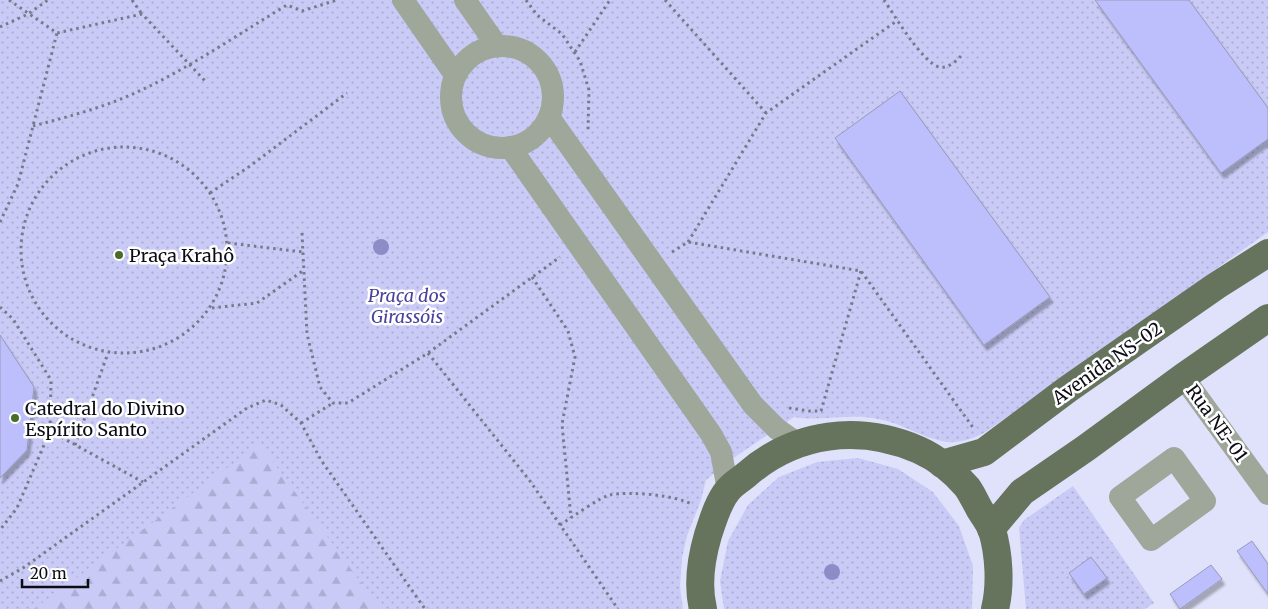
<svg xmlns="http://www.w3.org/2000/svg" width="1268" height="609" font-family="Merriweather,serif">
<defs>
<pattern id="grass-dots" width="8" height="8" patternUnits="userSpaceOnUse" patternTransform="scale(1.25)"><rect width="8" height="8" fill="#c9cbf6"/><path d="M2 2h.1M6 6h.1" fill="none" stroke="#abadd2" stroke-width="1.8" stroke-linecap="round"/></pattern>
<pattern id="forest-firs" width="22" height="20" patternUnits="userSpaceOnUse" patternTransform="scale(1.25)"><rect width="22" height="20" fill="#c9cbf6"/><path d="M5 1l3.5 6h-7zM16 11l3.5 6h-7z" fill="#abadd2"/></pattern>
<filter id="shadow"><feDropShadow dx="3" dy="5.5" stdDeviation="1" flood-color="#0004"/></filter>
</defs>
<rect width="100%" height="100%" fill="#e0e2fb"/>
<g fill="url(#grass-dots)">
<path d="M0 0H1268V232L987 431C976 438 961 443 947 442 924 439 902 423 878 419 850 413 822 422 794 417L735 457 706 480 701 500 687 536 682 558 680 587 683 609H0Z"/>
<path d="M858 458 898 469 933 492 959 526 973 566 972 609H724L720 581 728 541 748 505 779 477 817 462Z"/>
<path d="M1073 486 1154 603 1145 609H1026L1019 528 1024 520Z"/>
</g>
<path fill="url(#forest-firs)" d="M260 444 380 609H34Z"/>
<g fill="#bdbffd" stroke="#989ab7" filter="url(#shadow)">
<path d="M1095 0H1189L1268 108V139L1221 173Z"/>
<path d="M900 91 1050 297 984 345 835 138Z"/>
<path d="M0 335 34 387 27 450 0 478Z"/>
<path d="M1252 541 1268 564V594L1237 551Z"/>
<path d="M1091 557 1107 578 1084 594 1069 573Z"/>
<path d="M1211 565 1222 579 1180 609 1170 594Z"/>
</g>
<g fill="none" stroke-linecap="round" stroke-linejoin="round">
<g stroke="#78798b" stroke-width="3" stroke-dasharray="2.5 4" stroke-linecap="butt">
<path d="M9 0 57 33 142 14 207 83"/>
<path d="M132 0 142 14"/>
<path d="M526 0 537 15 562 34 580 61 589 90 588 131"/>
<path d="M665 0 766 113"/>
<path d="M884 0C895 16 922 62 939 67 949 69 957 60 963 54"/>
<path d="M0 27 28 14 48 0"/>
<path d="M575 52 610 0"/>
<path d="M33 126C67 117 102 108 135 93 188 69 237 35 287 5L302 11 337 0"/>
<circle cx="124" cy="250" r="103"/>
<path d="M210 193 250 166 347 93"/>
<path d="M0 222 18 184 57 33"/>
<path d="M302 233 307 334 320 387 333 403H348L428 353 560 257"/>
<path d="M688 242 766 113 898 20"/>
<path d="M228 243 303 252"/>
<path d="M672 252 688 242 861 271 974 429"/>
<path d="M532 277 568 331 575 357 562 424 571 518"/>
<path d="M0 307 13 319 51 380 50 431 17 508 0 530"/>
<path d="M212 308 257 303 304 270"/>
<path d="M428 353 530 481 618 609"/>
<path d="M789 408 809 411H822"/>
<path d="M821 411 861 271"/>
<path d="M301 423 333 403"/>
<path d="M50 431 143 482"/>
<path d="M75 445 108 353"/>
<path d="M560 525C571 518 600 497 610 495 630 491 676 495 693 505"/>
<path d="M0 581 23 568 247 408 266 400 281 405 301 423 321 460 425 609"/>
</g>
<g stroke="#9fa69a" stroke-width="22">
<path d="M403 0 455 75"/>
<path d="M465 0 497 46"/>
<circle cx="502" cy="97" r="51"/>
<path d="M549 117 753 405 777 429 797 443"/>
<path d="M510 147 711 434 721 452 728 490"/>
<path d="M1183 377 1268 494"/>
<path d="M1174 458 1205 501 1151 540 1120 497Z"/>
</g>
<g stroke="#66735d" stroke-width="28">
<path d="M942 464 984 452 1068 389 1216 286 1268 253"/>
<path d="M991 529 1022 492 1086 448 1183 377 1268 318"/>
<path d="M703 609C697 584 701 559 708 535 713 520 718 502 728 490 733 484 740 480 746 475 795 432 859 424 919 450 937 458 955 473 967 487 972 494 976 503 980 510 984 516 989 523 992 530 999 554 1001 585 995 609"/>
</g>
</g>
<g fill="#8e8bc6">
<circle cx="381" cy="247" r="8"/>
<circle cx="832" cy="572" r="8"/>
</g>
<g fill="#486d27" stroke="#fff" stroke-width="2">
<circle cx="119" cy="255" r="5"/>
<circle cx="15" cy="418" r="5"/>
</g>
<g text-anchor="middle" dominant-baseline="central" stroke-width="5" stroke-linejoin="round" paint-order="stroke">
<g font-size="18" fill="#0c0c16" stroke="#fff" text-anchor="start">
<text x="129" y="255">Praça Krahô</text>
<text x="25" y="408">Catedral do Divino<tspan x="25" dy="21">Espírito Santo</tspan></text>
</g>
<g font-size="18" font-style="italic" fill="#4a439b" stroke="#fff">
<text x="407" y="295">Praça dos<tspan x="407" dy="21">Girassóis</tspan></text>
</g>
<g font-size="18" fill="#0c0c16" stroke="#fff">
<text transform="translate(1107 363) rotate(-35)">Avenida NS-02</text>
<text transform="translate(1217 423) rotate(54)">Rua NE-01</text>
</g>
</g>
<path d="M22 579v8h66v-8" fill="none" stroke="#0c0c16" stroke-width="2.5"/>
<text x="30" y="579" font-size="15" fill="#0c0c16" stroke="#ffffff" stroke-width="4" paint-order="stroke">20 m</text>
</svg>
